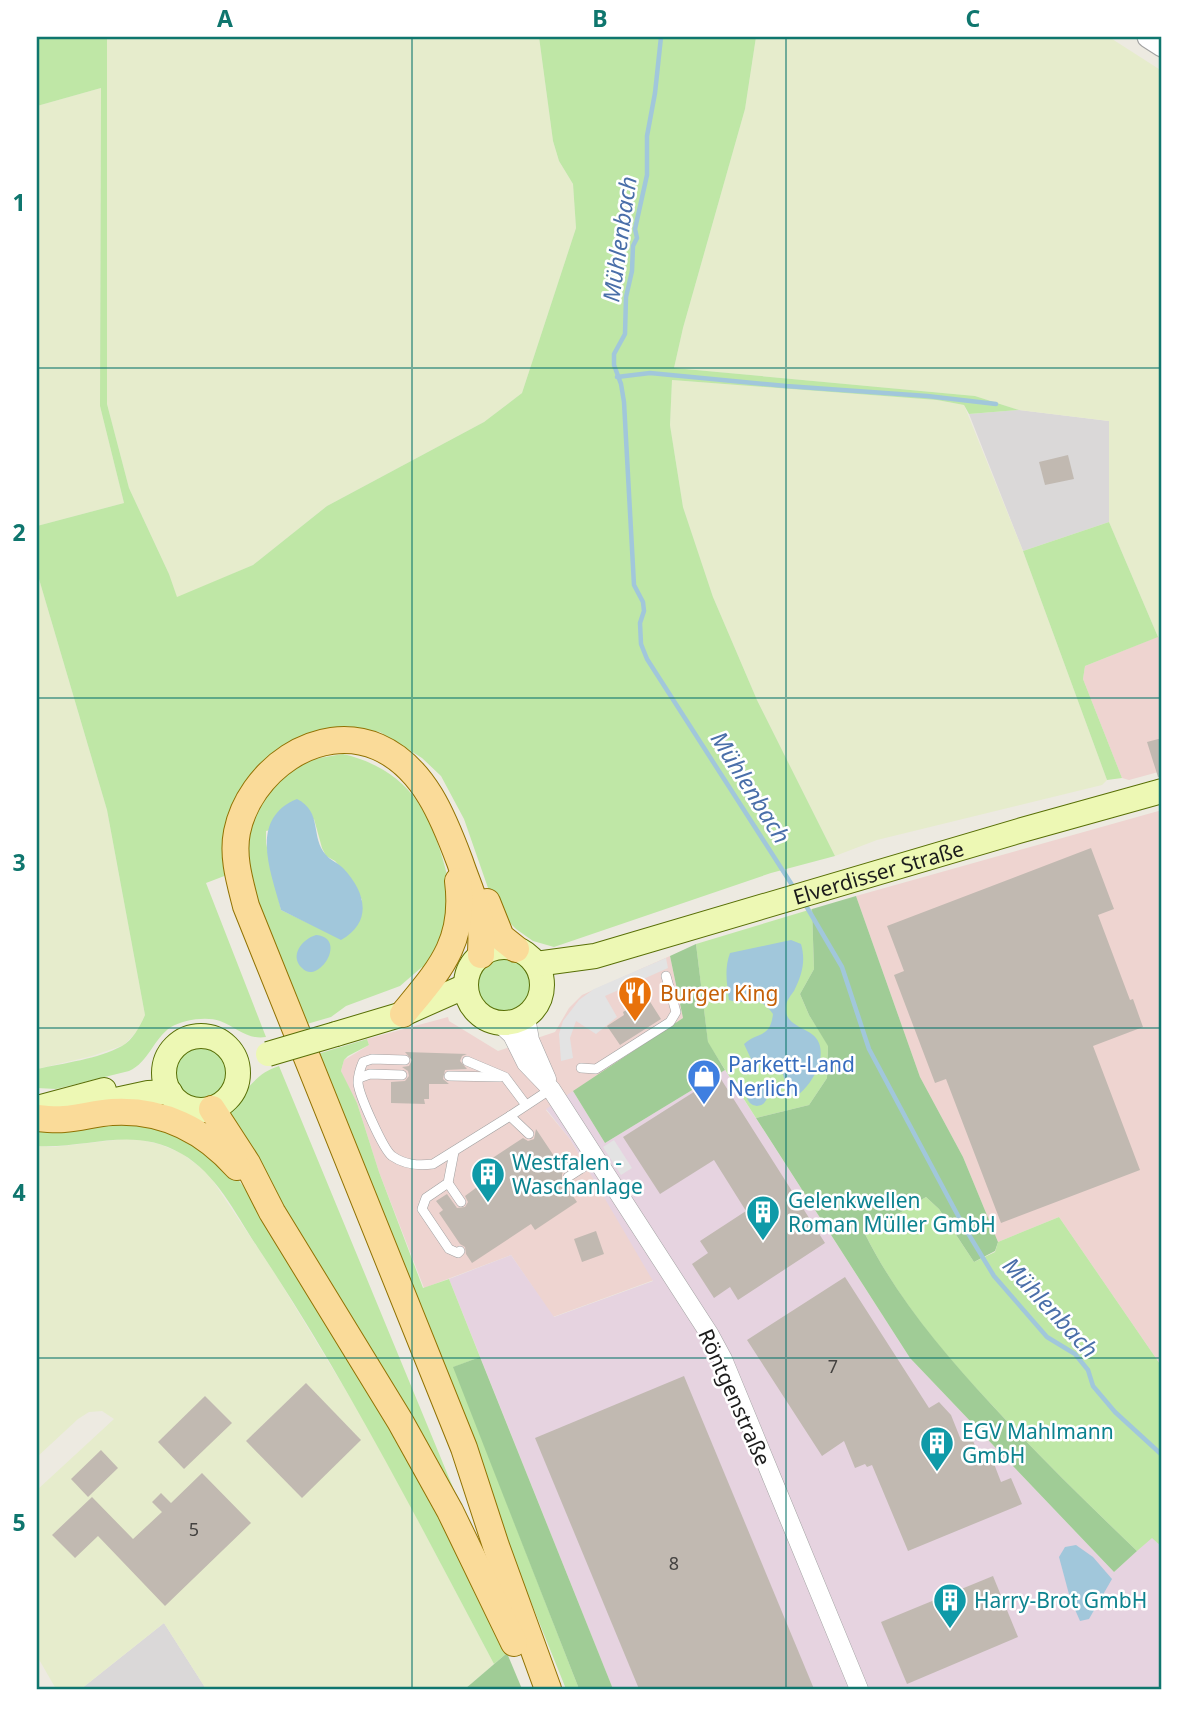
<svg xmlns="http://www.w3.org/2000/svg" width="1199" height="1726" font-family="'Noto Sans',sans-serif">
<rect width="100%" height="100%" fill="#edeae1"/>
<g fill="#dad8d8">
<path d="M1019 410 1109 421V522L1023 551 969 414Z"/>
<path d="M164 1623 206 1689H81Z"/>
</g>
<g fill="#eed4d0">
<path d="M1162 635V771L1129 780 1122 778 1083 679 1085 666Z"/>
<path d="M1162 810V1367L1059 1217 998 1242 963 1157 920 1077 856 896Z"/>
<path d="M670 956 683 1018 546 1110 570 1139 654 1280 553 1317 511 1255 424 1288 379 1172 357 1103 345 1081 341 1071 344 1060 369 1045 367 1039 448 1017 449 1021 498 1051 555 1032 569 1008 582 995Z"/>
</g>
<path fill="#e6d3e0" d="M725 1070 910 1358 1114 1572 1152 1537 1162 1547V1689H613L449 1279 511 1255 554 1317 653 1281 570 1139 546 1109 573 1091 605 1143Z"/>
<g fill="#e6eccc">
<path d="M107 37H539L553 141 559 161 573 184 576 228 522 393 484 422 327 506 253 565 177 598 169 574 129 488 107 404Z"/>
<path d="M756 37H1109L1162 71V635L1158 637 1109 522V421L1019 410 975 396 674 368 683 328 745 109Z"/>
<path d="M101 88 100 406 124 503 37 526V106Z"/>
<path d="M672 380 937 400 964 405 1023 551 1107 780 1102 785 877 840 835 856 757 700 713 597 683 507 670 425Z"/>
<path d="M37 579H39L107 810 145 1015 137 1031 124 1045 92 1056 37 1069Z"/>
<path d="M133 1138 159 1144 181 1153 207 1172 274 1272 373 1435 494 1664 465 1689H206L164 1623 81 1689H56L37 1656V1490L114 1419 102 1411 89 1412 78 1419 37 1457V1146L53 1147Z"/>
</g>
<g fill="#bfe7a6" fill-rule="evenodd">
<path d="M37 37H107V404L129 488 169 574 177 597 253 565 327 506 484 422 522 393 576 228 573 184 559 161 553 141 539 37H756L745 109 683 328 674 368 975 396 1019 410 969 414 964 405 937 400 672 380 670 425 683 507 713 597 757 700 835 856 771 873 554 947 533 941 516 929 495 908 464 819 441 776 422 758 380 732 346 726 312 732 259 771 227 875 206 883 266 1037C247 1040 236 1027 220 1021 206 1016 183 1020 171 1027 153 1039 149 1062 129 1071L56 1089 37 1088V1069C64 1063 98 1059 122 1046 133 1040 140 1026 145 1015L107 810 39 579H37V526L124 503 100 406 101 88 37 106Z"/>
<path d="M1109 522 1158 637 1085 666 1083 679 1122 778 1107 780 1023 551Z"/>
<path d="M343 754C405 769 429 807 445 867 449 884 455 908 449 925 444 940 434 955 427 969L422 967 400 986 346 1006 331 1017 300 1026 242 870 251 805 302 761ZM314 819 322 848 326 856 335 861 352 880 362 900 325 931 281 910 266 843V831Z"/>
<path d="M812 909 814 969 800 994 809 1015 828 1045 827 1078 809 1105 756 1118 708 1043 696 944Z"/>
<circle cx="504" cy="986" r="28"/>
<path d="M367 1039 369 1045 348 1056 344 1060 341 1071 357 1103 379 1172 423 1288 449 1279 480 1357 454 1367 579 1689H566L311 1056Z"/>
<circle cx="200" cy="1074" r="28"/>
<path d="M279 1066 459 1502 221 1113C246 1098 250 1075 279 1066Z"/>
<path d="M136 1117 220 1157 243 1186 290 1258 448 1530 507 1653 494 1664C419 1523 347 1381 258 1248 236 1215 217 1174 182 1154 133 1125 88 1149 37 1146V1126Z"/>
<path d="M926 1197 939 1209 974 1262 995 1252 998 1242 1059 1217 1162 1367V1547L1152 1538 1137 1551C1087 1503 1038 1455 991 1404 942 1352 897 1298 865 1234Z"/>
</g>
<g fill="#a0cc96">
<path d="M856 896 920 1077 963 1157 998 1242 995 1251 974 1262 939 1209 926 1197 865 1234C897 1298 943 1352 991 1404 1038 1455 1087 1503 1137 1551L1114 1572 910 1358 756 1118 809 1105 827 1078 828 1046 809 1015 800 994 814 969 812 909Z"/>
<path d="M696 944 708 1042 725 1070 605 1143 573 1091 683 1018 670 956Z"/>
<path d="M480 1357 613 1689H579L453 1367Z"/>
<path d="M507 1653 522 1689H465Z"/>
</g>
<g fill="#e3e3e3">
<path d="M666 958 668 968 605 996 617 1017 596 1034 576 1021 570 1038 573 1058 561 1061 559 1034 563 1021 579 1000 594 989Z"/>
<path d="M614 1140 632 1168 621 1175 603 1147Z"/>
</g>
<g fill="#a1c7db">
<path d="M297 799C323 812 310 837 326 855 330 860 338 863 343 868 366 892 373 922 341 940L281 910C271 872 248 819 297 799Z"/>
<path d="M316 935C349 938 318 986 302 968 289 956 302 939 316 935Z"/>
<path d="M791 940 801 944C806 961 802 975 794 991 791 995 787 1000 786 1005 783 1024 802 1026 813 1035 832 1051 812 1086 796 1096L788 1093 783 1074 777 1065 752 1061 744 1044C758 1031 770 1039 773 1014 756 991 751 1007 729 1000 727 984 724 969 730 953Z"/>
<circle cx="757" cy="1096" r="10"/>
<path d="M1076 1545 1093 1557 1112 1579 1089 1619 1080 1621 1070 1598 1059 1557 1065 1547Z"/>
</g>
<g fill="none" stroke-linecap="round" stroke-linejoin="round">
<g stroke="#a1c7db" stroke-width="4.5">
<path d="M661 37 655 93 647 136V175L635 229 637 238 633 246 632 271 626 297 625 334 614 354V365L621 384 624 402 634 585 643 602 644 611 640 623 641 644 647 659 794 888"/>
<path d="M617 377 650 373 786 386 927 396 996 404"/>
<path d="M805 904 842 967 869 1049 963 1225 994 1276 1047 1337 1075 1354 1088 1370 1093 1386 1115 1412 1162 1455"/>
</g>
</g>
<g fill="#c1b9b1">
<path d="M1068 455 1074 479 1045 485 1039 462Z"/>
<path d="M1162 738V777H1158L1147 742Z"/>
<path d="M1091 848 1114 909 1098 915 1130 1000 1133 999 1143 1027 1093 1046 1140 1170 1001 1223 946 1079 935 1083 894 975 904 971 887 926Z"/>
<path d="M647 997 661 1019 620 1045 607 1026 624 1015 623 1012Z"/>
<path d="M405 1052 467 1054 462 1056 460 1061 467 1069 445 1070 443 1079 449 1084H429V1099H424L425 1104 391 1103V1082L405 1081 409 1076 408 1071 402 1067 409 1066 412 1060Z"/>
<path d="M719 1076 825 1243 738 1300 730 1287 714 1298 692 1264 708 1253 700 1241 746 1211 714 1160 660 1194 623 1137Z"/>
<path d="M536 1129 564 1171 562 1174V1180L577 1202 535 1230 531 1224 472 1263 466 1254 465 1247 460 1244 439 1213 443 1210 436 1201 447 1194 457 1208 465 1207 468 1202 465 1196 496 1173 488 1161 523 1138 528 1141 534 1139Z"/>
<path d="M596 1231 604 1254 582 1262 574 1239Z"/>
<path d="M845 1277 929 1408 939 1402 951 1415 961 1440 971 1436 981 1460 991 1456 1001 1482 1011 1478 1022 1504 908 1551 872 1465 867 1467 865 1464 855 1468 844 1441 822 1456 747 1340Z"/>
<path d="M684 1376 814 1689H639L535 1438Z"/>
<path d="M306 1383 361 1440 302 1498 246 1441Z"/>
<path d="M205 1396 232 1423 184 1469 158 1442Z"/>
<path d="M101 1450 118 1468 88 1497 71 1479Z"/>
<path d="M202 1473 251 1523 165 1606 98 1536 75 1558 52 1535 92 1497 133 1539 162 1512 152 1502 161 1493 171 1503Z"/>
<path d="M993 1576 1018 1637 907 1684 881 1622Z"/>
</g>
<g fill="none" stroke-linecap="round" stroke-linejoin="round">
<g stroke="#a2a2a2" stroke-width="10">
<g id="service">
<path d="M405 1060 372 1059 363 1062C360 1069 358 1075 358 1083 359 1095 383 1149 392 1156 405 1165 418 1166 433 1164L510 1116"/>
<path d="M467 1061 505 1077 526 1105"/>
<path d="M581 1068 596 1069 670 1022 676 1012 666 976"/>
<path d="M449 1076 500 1077"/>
<path d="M359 1078 370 1074 402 1075"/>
<path d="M529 1134 510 1116 551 1089"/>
<path d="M454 1152 448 1183 426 1198 422 1209 449 1249 458 1253 460 1251"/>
<path d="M568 1177 596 1159"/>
<path d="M448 1183 461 1202"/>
</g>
</g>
<g stroke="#a2a2a2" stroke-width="19">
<g id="minor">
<path d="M526 1017 530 1040 547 1079"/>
<path d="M499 1023 512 1035 526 1063 551 1089 710 1335 723 1359 859 1689"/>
</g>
</g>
<g stroke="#a2a2a2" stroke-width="23">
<path id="tertiary" d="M1148 37 1162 46"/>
</g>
<g stroke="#586f06" stroke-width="26">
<g id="secondary">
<circle cx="504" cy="985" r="38"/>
<path id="s1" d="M536 964 595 956 1022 830 1162 791"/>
<path d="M336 1034 403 1014 466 986"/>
<circle cx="201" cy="1073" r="37"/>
<path d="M88 1106 148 1093 170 1092"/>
<path d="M37 1108 104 1090"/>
</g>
</g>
<g stroke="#917202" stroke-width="28">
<g id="primary">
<path d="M487 902 501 937 516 949"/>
<path d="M481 955C481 946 482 937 481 928 478 906 467 883 460 862 444 819 424 767 378 747 317 721 249 772 237 832 232 857 240 882 246 906L464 1448 496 1546 548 1689"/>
<path d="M403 1014C439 970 466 943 458 881"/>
<path d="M212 1109 247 1163 272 1212 400 1421 450 1511 514 1643"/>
<path d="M37 1118C46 1119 55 1120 64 1119 80 1118 96 1113 112 1112 162 1109 204 1130 237 1167"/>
</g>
</g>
<use href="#service" stroke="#fff" stroke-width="9"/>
<use href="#minor" stroke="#fff" stroke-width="18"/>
<use href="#tertiary" stroke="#fff" stroke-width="21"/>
<use href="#secondary" stroke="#edf8b4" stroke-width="24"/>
<use href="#primary" stroke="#fadb99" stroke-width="26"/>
<g stroke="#586f06" stroke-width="26" stroke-linecap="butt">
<path id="secondary-bridge" d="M268 1054 336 1034"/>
</g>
<use href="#secondary-bridge" stroke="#edf8b4" stroke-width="24"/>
</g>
<path fill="none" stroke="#0f766e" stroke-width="2" stroke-opacity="0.55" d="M412 37V1689M786 37V1689M37 368H1162M37 698H1162M37 1028H1162M37 1358H1162"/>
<defs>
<g id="restaurant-pin" transform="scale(1.75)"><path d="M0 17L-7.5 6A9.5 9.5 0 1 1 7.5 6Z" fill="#e8710a" stroke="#fff"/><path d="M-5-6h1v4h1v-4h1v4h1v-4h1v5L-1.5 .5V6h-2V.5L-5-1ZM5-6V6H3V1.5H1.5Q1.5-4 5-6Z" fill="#fff"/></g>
<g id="shop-pin" transform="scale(1.75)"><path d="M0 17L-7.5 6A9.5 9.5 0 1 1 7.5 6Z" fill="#3f7fe0" stroke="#fff"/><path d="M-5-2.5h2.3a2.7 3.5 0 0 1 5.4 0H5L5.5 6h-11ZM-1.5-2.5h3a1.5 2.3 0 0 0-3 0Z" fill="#fff"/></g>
<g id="building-pin" transform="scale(1.75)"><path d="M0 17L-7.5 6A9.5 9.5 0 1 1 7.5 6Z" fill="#0f9aa8" stroke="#fff"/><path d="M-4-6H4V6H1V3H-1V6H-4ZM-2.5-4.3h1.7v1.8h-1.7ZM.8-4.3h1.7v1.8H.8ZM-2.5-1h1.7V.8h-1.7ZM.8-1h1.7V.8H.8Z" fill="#fff"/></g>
</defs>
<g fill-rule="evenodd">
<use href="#restaurant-pin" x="635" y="993"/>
<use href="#shop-pin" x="704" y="1076"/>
<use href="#building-pin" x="488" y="1174"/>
<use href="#building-pin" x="763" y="1212"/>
<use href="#building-pin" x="937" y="1443"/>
<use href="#building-pin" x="950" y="1600"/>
</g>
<g text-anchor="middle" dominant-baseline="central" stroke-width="5" stroke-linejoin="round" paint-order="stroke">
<g font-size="18" fill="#444240">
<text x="833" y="1366">7</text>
<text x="194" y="1529">5</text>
<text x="674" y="1563">8</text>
</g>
<g font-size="21" fill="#1b1b1b" stroke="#fff">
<text stroke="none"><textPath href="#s1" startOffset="355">Elverdisser Straße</textPath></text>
<text transform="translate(735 1397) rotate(66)">Röntgenstraße</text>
</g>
<g font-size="21" fill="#c56008" stroke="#fff" text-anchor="start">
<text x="660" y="993">Burger King</text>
</g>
<g font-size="21" fill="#366cbe" stroke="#fff" text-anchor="start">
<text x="728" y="1064">Parkett-Land<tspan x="728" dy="24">Nerlich</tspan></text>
</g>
<g font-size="21" fill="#0d838f" stroke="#fff" text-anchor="start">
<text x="512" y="1162">Westfalen -<tspan x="512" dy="24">Waschanlage</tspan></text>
<text x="788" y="1200">Gelenkwellen<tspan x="788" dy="24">Roman Müller GmbH</tspan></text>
<text x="962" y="1431">EGV Mahlmann<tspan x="962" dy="24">GmbH</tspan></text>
<text x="974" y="1600">Harry-Brot GmbH</text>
</g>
<g font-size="23" font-style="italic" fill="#4a6fa9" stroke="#fff">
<text transform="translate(619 239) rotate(-82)">Mühlenbach</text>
<text transform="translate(751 787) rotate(58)">Mühlenbach</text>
<text transform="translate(1051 1307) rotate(47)">Mühlenbach</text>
</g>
</g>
<rect width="1199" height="1726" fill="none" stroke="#ffffff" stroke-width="77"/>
<rect x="38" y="38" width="1122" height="1650" fill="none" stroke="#0f766e" stroke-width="2.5"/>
<g font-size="23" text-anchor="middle" font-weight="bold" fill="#0f766e">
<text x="225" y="27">A</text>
<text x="600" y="27">B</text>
<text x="973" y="27">C</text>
<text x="19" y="211">1</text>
<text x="19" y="541">2</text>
<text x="19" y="871">3</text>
<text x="19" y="1201">4</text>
<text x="19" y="1531">5</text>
</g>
</svg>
